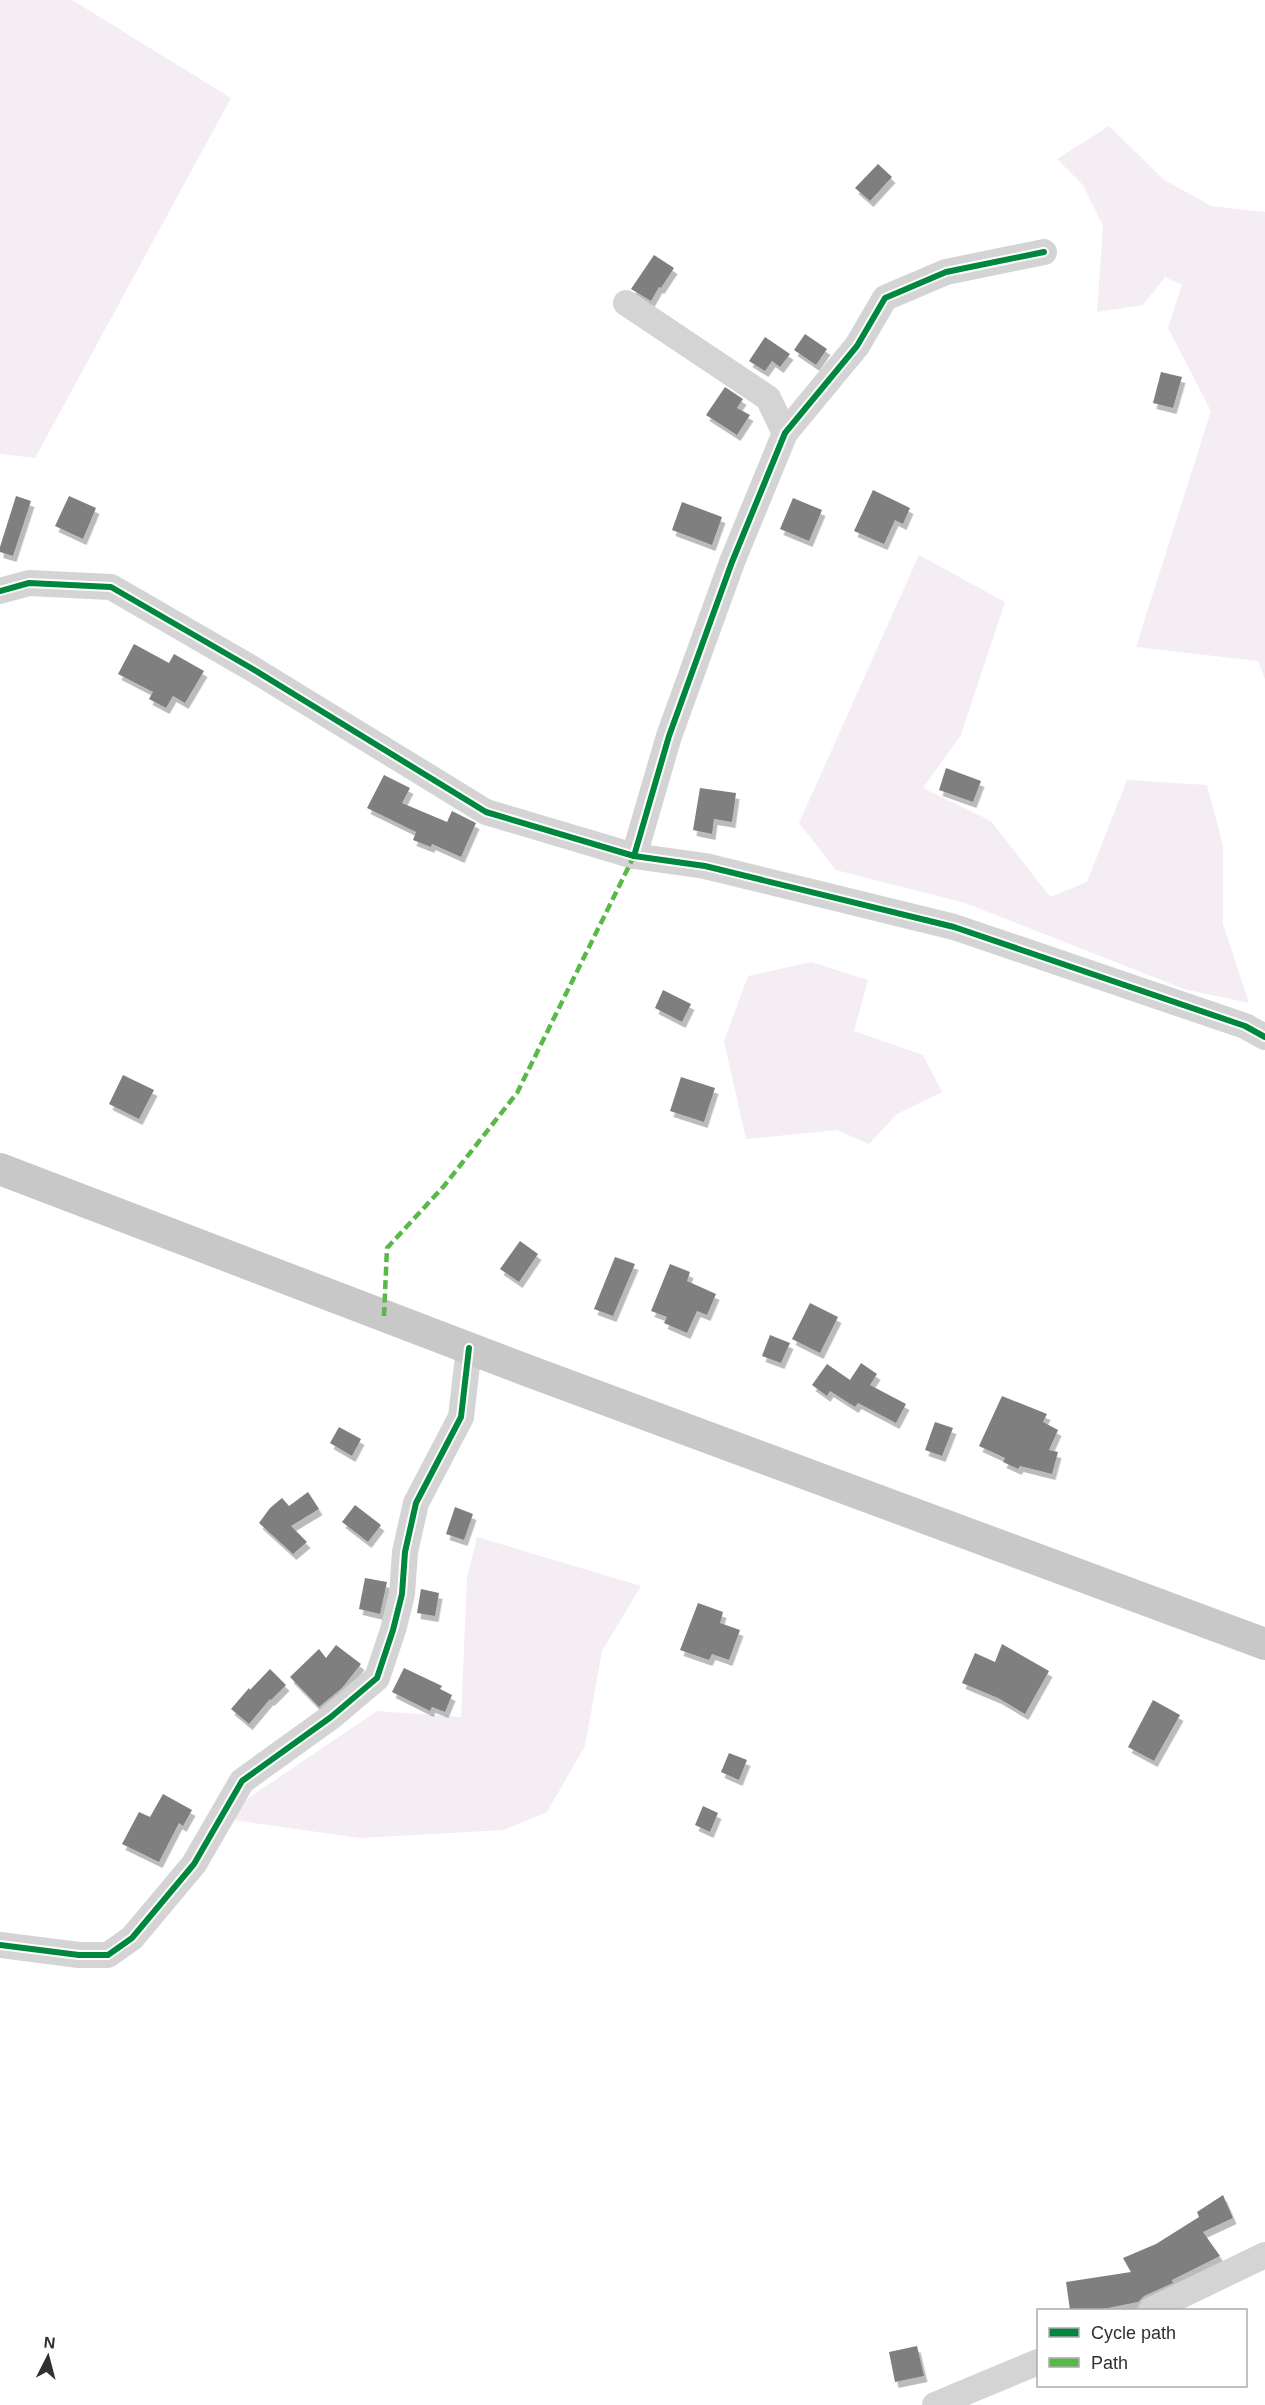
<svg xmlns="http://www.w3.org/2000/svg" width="1265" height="2405" font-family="Helvetica,sans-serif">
<defs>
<filter id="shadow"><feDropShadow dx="3.5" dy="6" stdDeviation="0" flood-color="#0004"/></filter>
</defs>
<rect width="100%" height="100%" fill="#fff"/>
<g fill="#f4edf4">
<path d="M0 0H72L231 98 35 458 0 454Z"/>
<path d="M1109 126 1163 179 1211 206 1265 212V679L1258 661 1136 647 1211 411 1168 328 1182 285 1165 277 1143 305 1097 312 1103 226 1083 185 1057 159Z"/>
<path d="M919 555 1005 602 961 735 923 788 991 821 1050 897 1087 882 1127 780 1207 785 1223 845V924L1249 1003 1184 989 965 903 836 870 799 823Z"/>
<path d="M811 962 868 980 854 1031 923 1055 942 1092 897 1114 869 1144 837 1130 746 1139 724 1041 748 976Z"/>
<path d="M477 1537 641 1586 602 1651 585 1746 547 1812 504 1830 360 1838 219 1818 377 1711 461 1717 467 1578Z"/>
</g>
<g fill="#7f7f7f" filter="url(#shadow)">
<path d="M878 164 892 177 870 201 855 188Z"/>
<path d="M654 255 674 268 661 288 659 287 651 301 631 289Z"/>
<path d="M805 334 827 349 816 365 794 350Z"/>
<path d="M765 337 790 354 780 367 772 361 765 371 749 361Z"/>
<path d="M1161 372 1182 377 1173 408 1153 403Z"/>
<path d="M725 387 743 399 737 408 750 415 737 435 706 415Z"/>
<path d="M873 490 910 508 903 524 895 520 884 544 854 531Z"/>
<path d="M16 496 31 501 13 556 0 552V547Z"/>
<path d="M69 496 96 508 83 539 55 526Z"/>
<path d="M793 498 822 510 809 541 780 529Z"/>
<path d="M682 502 722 517 712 545 672 530Z"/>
<path d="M134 644 169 663 174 654 204 671 185 703 173 696 166 708 149 699 153 692 118 674Z"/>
<path d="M946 768 981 781 973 802 939 790Z"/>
<path d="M384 775 410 788 402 803 447 822 452 811 476 823 461 857 432 844 431 847 413 840 416 832 367 808Z"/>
<path d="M700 788 736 793 732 822 714 819 712 834 693 830Z"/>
<path d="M663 990 691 1004 682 1022 655 1008Z"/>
<path d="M123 1075 154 1090 139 1119 109 1104Z"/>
<path d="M681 1077 715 1088 704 1122 670 1111Z"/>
<path d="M520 1241 538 1254 519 1282 500 1269Z"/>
<path d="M615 1257 635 1264 613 1316 594 1309Z"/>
<path d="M670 1264 690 1272 687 1281 716 1294 707 1315 697 1311 687 1333 664 1323 667 1317 651 1311Z"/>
<path d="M810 1303 838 1317 820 1353 792 1339Z"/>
<path d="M770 1335 790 1343 781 1363 762 1356Z"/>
<path d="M861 1363 877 1374 870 1385 906 1404 896 1423 858 1403 855 1407 830 1391 827 1396 812 1385 827 1364 850 1380Z"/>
<path d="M1002 1396 1047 1414 1043 1422 1058 1430 1049 1450 1058 1452 1052 1474 1020 1466 1018 1469 1003 1462 1005 1458 979 1446Z"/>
<path d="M935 1422 953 1428 942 1456 925 1450Z"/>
<path d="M339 1427 361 1439 352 1456 330 1443Z"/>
<path d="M308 1492 319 1509 291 1526 307 1542 293 1554 259 1523 270 1508 282 1498 289 1506Z"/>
<path d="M355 1505 381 1525 368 1542 342 1522Z"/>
<path d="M455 1507 473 1514 464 1540 446 1534Z"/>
<path d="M365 1578 387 1582 380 1614 359 1609Z"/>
<path d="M421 1589 439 1593 435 1616 417 1613Z"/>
<path d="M698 1603 723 1612 720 1623 740 1630 729 1660 712 1654 709 1660 680 1650Z"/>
<path d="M1002 1644 1049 1671 1025 1714 998 1698 962 1683 975 1653 995 1662Z"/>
<path d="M336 1645 361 1664 342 1688 319 1707 290 1677 319 1649 326 1658Z"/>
<path d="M404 1668 442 1686 440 1689 452 1695 445 1712 432 1707 430 1711 392 1692Z"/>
<path d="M270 1669 286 1685 271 1700 270 1699 249 1724 231 1709 249 1688 250 1690Z"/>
<path d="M1153 1700 1180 1715 1154 1761 1128 1747Z"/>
<path d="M729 1753 747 1760 739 1780 721 1772Z"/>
<path d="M163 1794 192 1810 183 1826 179 1823 159 1862 122 1844 139 1812 150 1817Z"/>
<path d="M703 1806 718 1813 710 1832 695 1825Z"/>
<path d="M1223 2195 1233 2218 1203 2232 1220 2256 1172 2280 1173 2283 1144 2296 1138 2302 1098 2310H1070L1066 2282 1131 2272 1123 2258 1156 2244 1199 2217 1197 2212Z"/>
<path d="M917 2346 924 2376 895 2382 889 2352Z"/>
</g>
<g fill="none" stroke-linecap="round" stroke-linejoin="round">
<g stroke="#d4d4d4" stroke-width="26">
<path d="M626 303 768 398 785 433"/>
<path d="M0 591 29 583 111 587 251 668 486 812 634 856 705 866 954 927 1245 1026 1265 1037"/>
<path d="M634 856 669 736 732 562 785 433 857 346 885 298 946 272 1044 252"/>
<path d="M0 1945 79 1955H108L132 1938 194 1864 242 1781 331 1717 377 1678 393 1630 402 1594 405 1552 416 1503 461 1417 469 1348"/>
<path d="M1151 2310 1265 2255"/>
<path d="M935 2405 1038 2362"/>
</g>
<path stroke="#c8c8c8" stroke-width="32" d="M0 1169 526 1370 1265 1644"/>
<path stroke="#58b947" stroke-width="4.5" stroke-dasharray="9 4.5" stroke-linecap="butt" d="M384 1316 387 1248 444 1186 517 1093 634 856"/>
<g stroke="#fff" stroke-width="10">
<g id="cycleway">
<path d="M0 591 29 583 111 587 251 668 486 812 634 856 705 866 954 927 1245 1026 1265 1037"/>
<path d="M634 856 669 736 732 562 785 433 857 346 885 298 946 272 1044 252"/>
<path d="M0 1945 79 1955H108L132 1938 194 1864 242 1781 331 1717 377 1678 393 1630 402 1594 405 1552 416 1503 461 1417 469 1348"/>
</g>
</g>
<use href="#cycleway" stroke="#00873e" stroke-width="6"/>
</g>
<rect x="1037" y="2309" width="210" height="78" fill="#ffffff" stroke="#acacac" stroke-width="1.5"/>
<rect x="1049" y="2328" width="30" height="9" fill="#00873e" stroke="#acacac" stroke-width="1.5"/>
<text x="1091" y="2339" font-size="18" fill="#303030">Cycle path</text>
<rect x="1049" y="2358" width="30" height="9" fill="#58b947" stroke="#acacac" stroke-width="1.5"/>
<text x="1091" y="2369" font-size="18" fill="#303030">Path</text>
<g transform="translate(48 2357) rotate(6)" stroke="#ffffff" stroke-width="4.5" paint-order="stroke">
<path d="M0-4.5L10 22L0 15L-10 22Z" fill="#303030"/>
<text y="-9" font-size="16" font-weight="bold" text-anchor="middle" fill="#303030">N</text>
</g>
</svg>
